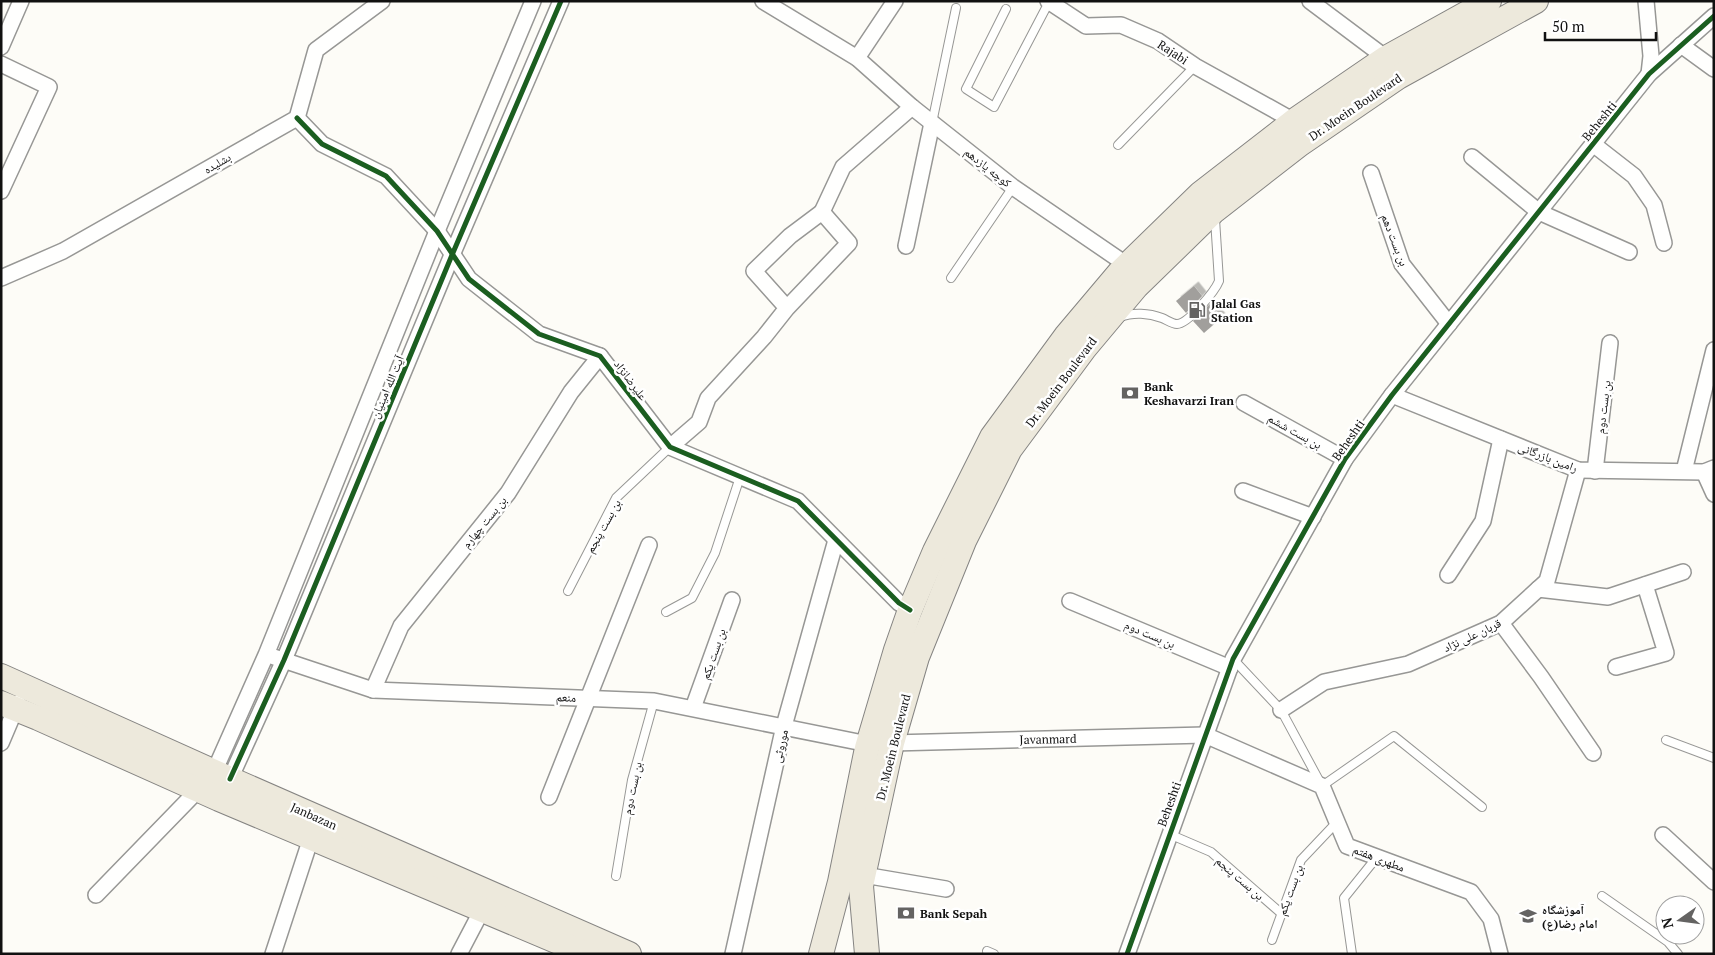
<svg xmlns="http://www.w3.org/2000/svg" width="1715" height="955" font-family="'PT Serif','Noto Naskh Arabic',serif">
<defs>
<filter id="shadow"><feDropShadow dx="4.5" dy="-4.5" stdDeviation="0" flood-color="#0004"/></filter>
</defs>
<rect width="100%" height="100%" fill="#fdfcf7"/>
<g fill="#a19f9c" filter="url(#shadow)">
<path d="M1194 286 1202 296 1186 313 1176 301Z"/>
<path d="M1210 304 1221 318 1204 333 1193 321Z"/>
</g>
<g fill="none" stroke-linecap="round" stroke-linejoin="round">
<g stroke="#979795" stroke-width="10">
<g id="lane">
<path d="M1006 9 966 89 994 107 1049 2"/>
<path d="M932 123 956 8"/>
<path d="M1118 145 1195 66"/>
<path d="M951 278 1013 187"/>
<path d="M1120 317C1133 312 1149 313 1162 318 1167 320 1172 324 1177 324 1188 324 1215 291 1219 281L1215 219"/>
<path d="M568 591 616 498 670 447"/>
<path d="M666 612 692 598 715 553 740 477"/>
<path d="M1233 659 1281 710 1322 786 1394 736 1482 807"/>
<path d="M1666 740 1714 758"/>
<path d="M1169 834 1211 852 1282 914"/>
<path d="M616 876 632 780 654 701"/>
<path d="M1602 896 1668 942 1678 954"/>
<path d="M1272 940 1301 860 1337 822"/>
<path d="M987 951 994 954"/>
<path d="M1352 954 1344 898 1377 857"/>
</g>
</g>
<g stroke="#979795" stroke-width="18">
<g id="street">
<path d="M763 1 857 58 912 107 1013 187 1127 265"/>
<path d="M1048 1 1086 26 1121 25 1158 41 1195 66 1294 121"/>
<path d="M1310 1 1386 58"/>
<path d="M1646 1 1651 56 1649 74"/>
<path d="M1681 45 1714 69"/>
<path d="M1 47 21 1"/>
<path d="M857 58 895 1"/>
<path d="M1 64 49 87 1 191"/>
<path d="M297 118 322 144 386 176 437 231 469 279 539 334 600 356 670 447 798 501 899 603 910 610"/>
<path d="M1593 144 1634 176 1654 205 1664 243"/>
<path d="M1472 157 1539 212 1629 252"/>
<path d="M1371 173 1402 264 1449 324"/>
<path d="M822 212 843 167 912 107"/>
<path d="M906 246 932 123"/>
<path d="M1 278 63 251 297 118 316 50 382 1"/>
<path d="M1392 395 1578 470 1704 472 1714 468"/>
<path d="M1244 403 1345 459"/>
<path d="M670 447 699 422 708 398 764 337 787 308 849 243 822 212 790 236 754 271 787 308"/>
<path d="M1595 471 1610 343"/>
<path d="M1684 471 1714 350"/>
<path d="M1704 472 1714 494"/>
<path d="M1243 491 1313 517"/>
<path d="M1448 575 1483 521 1501 439"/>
<path d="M1538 589 1608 597 1683 572"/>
<path d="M1070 601 1230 668"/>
<path d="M1501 623 1541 677 1593 753"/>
<path d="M274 657 373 690 654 701 868 744"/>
<path d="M1616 667 1666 653 1645 585"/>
<path d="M373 690 401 626 508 493 571 392 600 356"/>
<path d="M693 708 732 600"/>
<path d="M1281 710 1324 682 1408 664 1501 623 1547 581 1578 470"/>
<path d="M1 743 18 703"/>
<path d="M892 743 1205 735 1322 786 1347 846 1471 892 1491 919 1500 954"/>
<path d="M214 772 266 655 437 231 533 1"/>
<path d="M230 779 284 660 452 255 561 1"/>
<path d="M549 797 649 545"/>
<path d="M1663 835 1714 882"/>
<path d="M864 875 946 889"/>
<path d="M96 895 199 789"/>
<path d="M273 954 311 838"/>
<path d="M459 954 482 910"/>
<path d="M733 954 784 726 836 540"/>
<path d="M1127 954 1233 659 1345 459 1392 395 1649 74 1714 16"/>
</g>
</g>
<g stroke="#858482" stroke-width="26">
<g id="primary">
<path d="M1 676 230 779 629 954"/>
<path d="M1 703 38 718 219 799 587 954"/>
<path d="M821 954 840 882 867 748 896 650 910 610 935 551 992 437 1066 336 1120 272 1200 194 1294 121 1386 58 1489 1"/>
<path d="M867 954 861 886 892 743 917 657 964 541 1010 449 1084 349 1136 287 1214 211 1300 144 1398 77 1536 1"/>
</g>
</g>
<use href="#lane" stroke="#fffffe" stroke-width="8"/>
<use href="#street" stroke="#fffffe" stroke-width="15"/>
<use href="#primary" stroke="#ede9dc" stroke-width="24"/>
<g stroke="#fff" stroke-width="8">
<g id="cycleway">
<path d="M297 118 322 144 386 176 437 231 469 279 539 334 600 356 670 447 798 501 899 603 910 610"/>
<path d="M230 779 284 660 452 255 561 1"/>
<path d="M1127 954 1233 659 1345 459 1392 395 1649 74 1714 16"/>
</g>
</g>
<use href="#cycleway" stroke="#1b5e20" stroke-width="5"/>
</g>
<defs>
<g id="fuel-bare" transform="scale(1.35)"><path d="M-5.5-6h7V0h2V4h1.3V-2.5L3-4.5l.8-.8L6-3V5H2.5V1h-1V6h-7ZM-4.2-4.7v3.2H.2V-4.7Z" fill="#646362" stroke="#fff" stroke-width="2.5" paint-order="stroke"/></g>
<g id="bank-bare" transform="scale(1.35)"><path d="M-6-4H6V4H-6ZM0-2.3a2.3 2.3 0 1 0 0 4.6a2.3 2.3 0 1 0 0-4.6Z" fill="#646362" stroke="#fff" stroke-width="2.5" paint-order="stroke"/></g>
<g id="school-bare" transform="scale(1.35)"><path d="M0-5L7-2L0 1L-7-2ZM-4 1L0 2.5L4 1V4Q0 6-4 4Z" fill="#646362" stroke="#fff" stroke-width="2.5" paint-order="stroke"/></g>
</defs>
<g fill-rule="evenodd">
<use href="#fuel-bare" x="1197" y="310"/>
<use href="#bank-bare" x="1130" y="393"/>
<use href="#bank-bare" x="906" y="913"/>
<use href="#school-bare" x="1528" y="916"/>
</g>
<g text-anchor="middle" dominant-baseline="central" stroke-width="5" stroke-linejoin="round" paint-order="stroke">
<g font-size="12" fill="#111" stroke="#fff">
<text transform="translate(1173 52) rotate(33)">Rajabi</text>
<text transform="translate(1355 107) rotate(-34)">Dr. Moein Boulevard</text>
<text transform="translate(1599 121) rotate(-51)">Beheshti</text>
<text transform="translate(217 163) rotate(-30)">بشلیده</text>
<text transform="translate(988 167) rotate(38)">کوچه یازدهم</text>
<text transform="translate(1395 240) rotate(69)">بن بست دهم</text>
<text transform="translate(631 380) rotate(53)">علیرضانژاد</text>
<text transform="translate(1061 382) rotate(-53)">Dr. Moein Boulevard</text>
<text transform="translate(387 387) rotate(-67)">آیت الله امینیان</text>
<text transform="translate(1603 407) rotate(-83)">بن بست دوم</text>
<text transform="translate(1295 431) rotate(29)">بن بست ششم</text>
<text transform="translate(1348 440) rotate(-55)">Beheshti</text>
<text transform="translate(1548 457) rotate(21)">رامین بازرگانی</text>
<text transform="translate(484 522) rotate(-51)">بن بست چهارم</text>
<text transform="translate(603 526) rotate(-61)">بن بست پنجم</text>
<text transform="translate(1150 634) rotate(23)">بن بست دوم</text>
<text transform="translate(1472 635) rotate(-25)">قربان علی نژاد</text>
<text transform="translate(713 654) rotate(-71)">بن بست یکم</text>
<text transform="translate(566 697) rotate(2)">منعم</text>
<text transform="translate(1048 739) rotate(-1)">Javanmard</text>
<text transform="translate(780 746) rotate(-77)">موروثی</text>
<text transform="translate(893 747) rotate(-76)">Dr. Moein Boulevard</text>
<text transform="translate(632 788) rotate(-78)">بن بست دوم</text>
<text transform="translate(1169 804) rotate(-70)">Beheshti</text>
<text transform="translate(314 816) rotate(24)">Janbazan</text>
<text transform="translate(1379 858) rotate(21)">مطهری هفتم</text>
<text transform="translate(1240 878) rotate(41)">بن بست پنجم</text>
<text transform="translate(1290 890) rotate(-70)">بن بست یکم</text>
</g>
<g font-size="12" font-weight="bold" fill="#111" stroke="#fff" text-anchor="start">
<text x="1211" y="303">Jalal Gas<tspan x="1211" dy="14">Station</tspan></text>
<text x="1144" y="386">Bank<tspan x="1144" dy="14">Keshavarzi Iran</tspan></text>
<text x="1542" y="909">آموزشگاه<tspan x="1542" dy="14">امام رضا(ع)</tspan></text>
<text x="920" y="913">Bank Sepah</text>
</g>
</g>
<rect width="1715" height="955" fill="none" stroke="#111111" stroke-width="5"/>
<g transform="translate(1680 920) rotate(256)"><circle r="24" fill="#ffffff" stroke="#a0a0a0"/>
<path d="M0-4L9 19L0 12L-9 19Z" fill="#646362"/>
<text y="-8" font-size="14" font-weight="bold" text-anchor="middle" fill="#111111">N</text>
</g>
<path d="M1545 32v8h111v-8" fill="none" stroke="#111111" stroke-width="2.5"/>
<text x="1552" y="32" font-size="15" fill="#111111" stroke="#ffffff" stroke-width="4" paint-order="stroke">50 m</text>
</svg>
